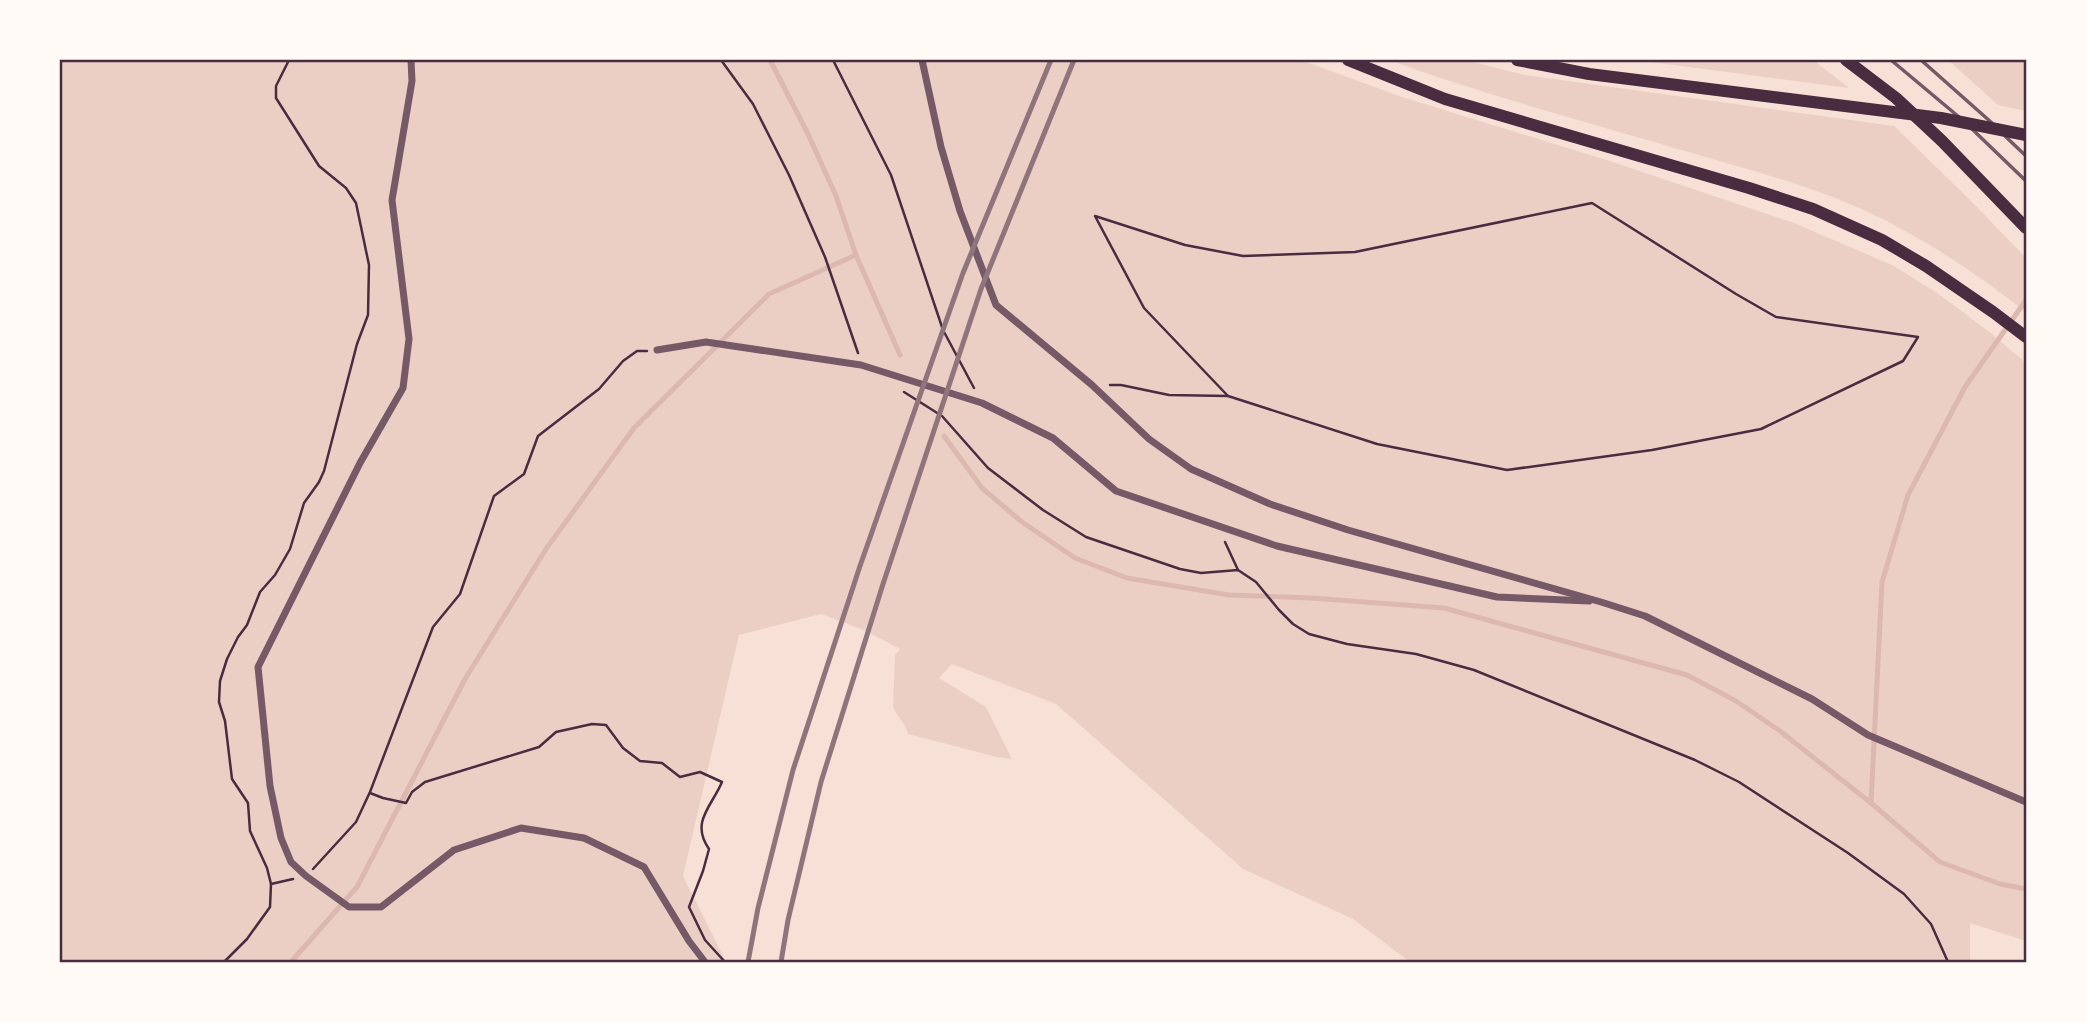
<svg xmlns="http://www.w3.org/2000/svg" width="2086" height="1022" font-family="'Source Sans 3',sans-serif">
<rect width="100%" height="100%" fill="#f7e1d7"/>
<g fill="#ebcfc5">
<path d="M60 60H1301L1399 96 1613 162 1794 223 1892 265 1936 292 1992 334 2026 363V941L1970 923V962H1410L1353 919 1243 869 1056 704 952 664 939 678 986 707 1012 759 997 757 908 734C906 724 897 717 893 707L895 655 900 649 864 630 821 614 739 635 683 876 726 962H60Z"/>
<path d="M1389 60H1465L1525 75 1894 126 1973 203 2026 258V312C1970 269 1911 229 1845 202 1801 184 1754 171 1709 158 1602 126 1493 98 1389 60Z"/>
<path d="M1635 60H1813L1849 88Z"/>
<path d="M1948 60H2026V111L1998 105Z"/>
</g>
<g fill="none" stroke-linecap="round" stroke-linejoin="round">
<g stroke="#dcb8b0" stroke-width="5">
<path d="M770 60 808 134 836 196 856 255 900 355"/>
<path d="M944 436 982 488 1022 522 1075 558 1127 578 1229 595 1311 598 1444 608 1687 675 1736 701 1780 731 1871 803 1940 862 2000 884 2026 889"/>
<path d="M1871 803 1882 582 1908 495 1965 387 2026 300"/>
<path d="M291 962 357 887 465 679 546 549 634 428 769 294 856 255"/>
</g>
<g stroke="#4a2c40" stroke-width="2.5">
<path d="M721 60 753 104 789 175 825 257 858 353"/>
<path d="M833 60 891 175 943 330 974 388"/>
<path d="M1592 203 1736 294 1776 317 1918 337 1903 361 1761 429 1652 450 1507 470 1377 444 1228 396 1144 308 1095 216 1185 245 1243 256 1355 252Z"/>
<path d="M1110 385H1121L1169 395 1228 396"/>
<path d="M904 392 942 416 988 468 1043 510 1086 537 1180 569 1201 573 1238 570 1256 582 1279 610 1293 624 1309 634 1347 644 1416 654 1474 670 1695 760 1739 782 1848 853 1904 894 1931 924 1948 962"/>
<path d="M1225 542 1238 570"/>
<path d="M370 793 383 798 406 803 412 792 425 782 539 747 556 732 592 724 606 725 623 748 640 761 662 763 680 777 700 772 722 782C712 806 690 822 709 849L703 871 689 907 705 940 725 962"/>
<path d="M313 869 356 822 370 792 433 627 460 594 494 496 524 474 538 436 599 389 623 361 637 351H647"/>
<path d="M271 884 267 868 250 831 248 803 232 779 225 721 219 702 220 681 227 659 238 637 247 625 260 592 275 575 290 549 304 503 319 482 324 471 357 344 368 315 369 265 356 203 346 188 319 166 276 98V86L289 60"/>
<path d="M224 962 247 939 270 907 271 884 293 879"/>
</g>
<g stroke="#755966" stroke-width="3.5">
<path d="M1891 60 1959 117"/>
<path d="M1921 60 1992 123"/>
<path d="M1972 129 2026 181"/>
<path d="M2005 136 2026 156"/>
</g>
<g stroke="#755966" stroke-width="7">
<path d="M411 60 412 81 392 200 409 339 403 388 360 463 258 667 270 786 281 838 291 862 306 876 349 907H381L454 850 521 828 584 838 644 867 689 941 705 962"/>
<path d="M922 60 941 147 960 211 996 305 1092 385 1149 439 1191 469 1270 504 1348 530 1601 602 1645 616 1812 699 1868 735 2026 802"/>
<path d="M657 350 706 342 861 365 982 403 1053 438 1116 491 1277 546 1497 597 1589 601"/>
</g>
<path stroke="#4a2c40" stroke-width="12" d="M1846 60 1896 98 1942 141 2026 228"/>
<g stroke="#4a2c40" stroke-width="12">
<path d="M1348 60 1445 99 1749 188 1813 209 1882 240 1926 266 1993 312 2026 337"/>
<path d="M1517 60 1589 74 1941 118 2026 135"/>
</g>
<g stroke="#8f747c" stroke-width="5">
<path d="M748 962 758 908 793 770 860 566 963 273 1051 60"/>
<path d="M781 962 788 920 821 782 883 584 981 289 1074 60"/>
</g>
</g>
<rect width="2086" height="1022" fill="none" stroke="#fffaf5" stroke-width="122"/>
<rect x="61" y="61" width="1964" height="900" fill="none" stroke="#4a2c40" stroke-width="2.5"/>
</svg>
